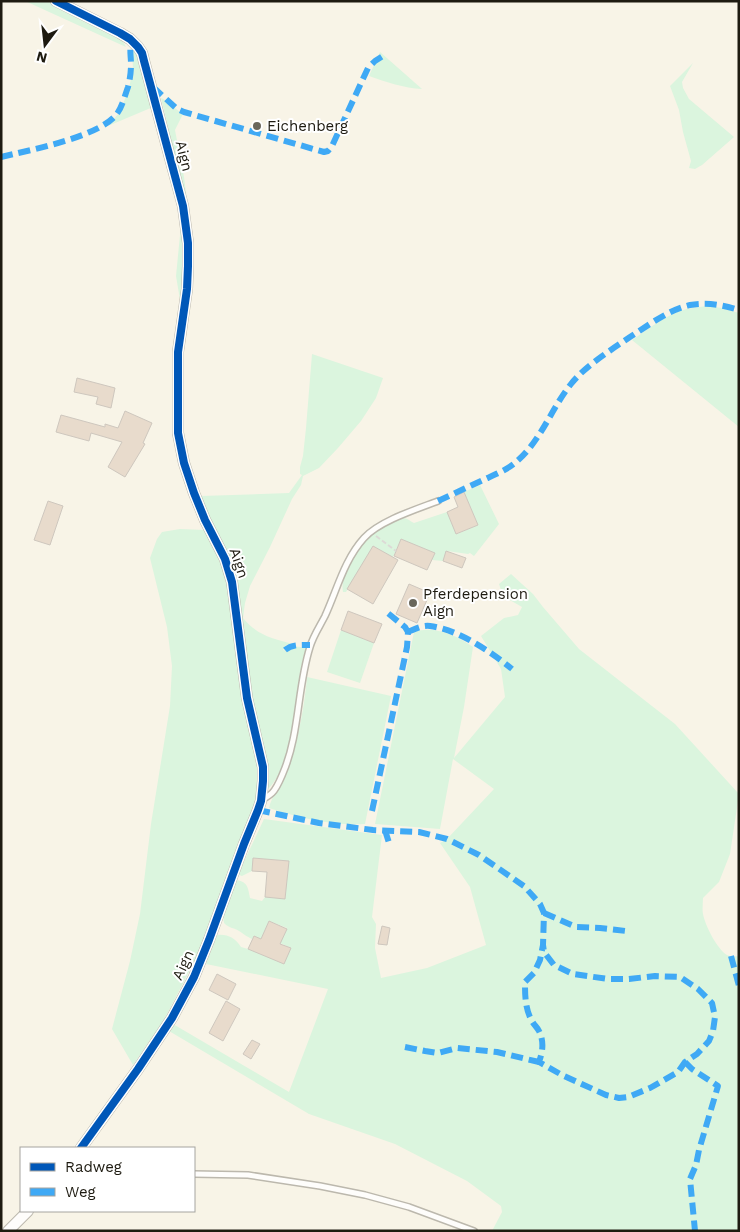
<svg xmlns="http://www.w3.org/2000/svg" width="740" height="1232" font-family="'Work Sans',sans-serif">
<rect width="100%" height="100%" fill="#f8f4e7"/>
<g fill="#dbf5de">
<path d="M25 1H48L117 36 124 43 126 47Z"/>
<path d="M132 49 136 53 139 60 153 107 108 126 119 113 128 92 133 70Z"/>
<path d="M380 52 422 89C404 88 386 82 369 76Z"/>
<path d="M693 63 682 82 683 88 689 99 734 137 702 165 695 169 689 168 691 161 683 132 679 110 670 86Z"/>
<path d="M161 98C167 100 176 110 183 114L175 130 184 177 189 216Z"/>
<path d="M181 225C186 249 183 276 180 300L176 276Z"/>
<path d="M708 306 722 308 739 313V427L632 340C647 330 663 317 680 311 689 308 699 307 708 306Z"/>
<path d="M312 354 383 378 376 398 361 421 338 448 319 468 303 476 301 485 292 499 270 547 250 586 245 603 243 618C258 636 272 638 293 644L286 645 283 650 288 651C294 645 299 647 306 648 302 659 301 670 299 682 295 713 291 769 266 791L267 774 265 751 254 714 244 631 209 518 201 496 289 493 302 475 300 474V467L303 456 306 428Z"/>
<path d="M480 485 499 524 474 556 470 553 468 554 447 551 443 561 432 560 434 553 401 539 393 557 373 546 346 592H343C339 576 360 544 372 534 378 529 386 526 392 523 396 521 399 519 403 518 407 518 410 521 414 523L447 512 457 534 478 525 464 492Z"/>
<path d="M180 529 205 530 214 549 224 571 229 590 234 641 241 686 259 773 257 800 205 937 194 962 164 1020 133 1065 112 1029 130 961 140 914 151 824 170 706 172 666 167 627 150 558 157 539 162 532Z"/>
<path d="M511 574 533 594 543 607 579 649 675 724 739 794 730 854 719 882 703 898C703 903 702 909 703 914 705 925 717 949 727 955 730 957 735 956 739 956V1231H492L502 1212 501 1206 467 1181 395 1144 309 1114 169 1031 173 1024 289 1092 328 989 206 964 217 935C228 934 235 938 241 947L248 949 291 948 280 943 287 928 269 921 261 939 254 936 252 939C246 936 245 935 239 931 235 928 229 928 225 924 219 918 233 887 237 880 248 882 248 888 250 898L262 901 265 897 285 898 288 861 253 858 252 871 242 876 239 875 238 874 264 819 382 835 372 917 376 924 375 948 381 978 427 968 486 945 470 887 440 843 447 839 494 789 453 759 440 829 375 824 414 632C433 625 457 635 473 647L464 707 454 758 505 697 501 669 481 636 504 618 518 615 522 607 503 596 499 584Z"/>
<path d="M341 630 374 643 360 683 327 672Z"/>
<path d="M307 677 391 696 365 824C333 826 299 818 269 808 272 795 281 785 286 773 298 742 304 710 307 677Z"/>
</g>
<g fill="#e8dbcc" stroke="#cec7be">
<path d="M77 378 115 388 111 408 96 404 98 397 74 392Z"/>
<path d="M125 411 152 423 143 443 145 444 125 477 108 467 122 442 91 433 89 441 56 432 61 415 105 427V424L118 428Z"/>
<path d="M464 492 478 525 456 534 447 512 458 507 454 497Z"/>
<path d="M48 501 63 506 50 545 34 540Z"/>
<path d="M401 539 435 553 427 570 394 556Z"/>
<path d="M373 546 398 560 373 604 347 589Z"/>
<path d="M446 551 466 558 462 568 443 561Z"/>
<path d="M409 584 430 593 417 623 396 614Z"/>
<path d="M348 611 382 624 374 643 341 630Z"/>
<path d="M253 858 289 861 285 899 265 897 267 872 252 871Z"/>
<path d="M269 921 287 929 280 944 291 948 284 964 248 949 254 936 261 939Z"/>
<path d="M382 926 390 928 387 945 378 944Z"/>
<path d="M217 974 236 984 228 1000 209 990Z"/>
<path d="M226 1001 240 1009 223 1041 209 1033Z"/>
<path d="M252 1040 260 1044 251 1059 243 1054Z"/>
</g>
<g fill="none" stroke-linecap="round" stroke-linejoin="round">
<g stroke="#bcb8ad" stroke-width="8">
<g id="lane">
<path d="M262 800C265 798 269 796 272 793 277 788 280 780 283 773 300 733 297 688 310 647 313 636 320 626 325 616 337 590 344 560 364 538 379 521 417 509 438 501"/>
<path d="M194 1174 248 1175 320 1186 365 1195 409 1207 474 1231"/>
</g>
</g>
<g stroke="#bcb8ad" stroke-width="12">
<g id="street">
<path d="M56 1 120 33 130 39 138 47 142 53 144 61 183 206 188 243V266L187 289 178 352V433L184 463 194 493 205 520 225 559 232 582 247 698 263 767V781L261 801 258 810 244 844 209 940 194 977 172 1018 138 1069 81 1148"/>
<path d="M8 1231 28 1211"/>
</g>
</g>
<path stroke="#dcdad6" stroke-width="2" stroke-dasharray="5 2.5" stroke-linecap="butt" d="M376 536 396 551"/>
<use href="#lane" stroke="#fefdfb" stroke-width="5"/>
<use href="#street" stroke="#fefdfb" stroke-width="10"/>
<g stroke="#3fa9f5" stroke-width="6" stroke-dasharray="12 6" stroke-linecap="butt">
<path d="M153 87 177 109 184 112 324 152 328 151 332 146 368 68 375 61 383 56"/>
<path d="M1 157C30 150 98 137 116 115 122 108 125 95 128 87 130 79 131 72 131 64 131 56 129 49 132 41"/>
<path d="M438 501C453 494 468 487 483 480 494 475 507 470 516 462 541 441 551 409 571 384 585 366 611 350 630 337 649 325 668 310 690 305 707 302 723 305 739 310"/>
<path d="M408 632C415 629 422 625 430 626 459 630 490 651 512 669"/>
<path d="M285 650C292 644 301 645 310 645"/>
<path d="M258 810 319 823 342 826 373 830 419 832 447 839 479 855 524 886 540 904 544 913 543 945 540 960 534 973 525 982C525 995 525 1009 532 1021 534 1025 537 1027 539 1031 544 1041 543 1051 539 1062L562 1075 606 1095 619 1098 628 1097 650 1088 678 1072 685 1062 697 1054 709 1041 713 1031 715 1017 712 1003 698 989 680 977 655 976 629 979H608L573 974 554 965 544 952 543 945"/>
<path d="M372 811 407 647 408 632 405 627 384 610"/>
<path d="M385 830 389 843"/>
<path d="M544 913 576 927 600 928 626 931"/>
<path d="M731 956 739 986"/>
<path d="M405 1047 425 1051 438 1053 457 1048 497 1052 539 1062"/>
<path d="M685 1062 692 1069 718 1086 699 1150 696 1165 690 1179 695 1231"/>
</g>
<g stroke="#fff" stroke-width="11">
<path id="cycleway" d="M56 1 120 33 130 39 138 47 142 53 144 61 183 206 188 243V266L187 289 178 352V433L184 463 194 493 205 520 225 559 232 582 247 698 263 767V781L261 801 258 810 244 844 209 940 194 977 172 1018 138 1069 81 1148"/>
</g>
<use href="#cycleway" stroke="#0057b8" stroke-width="8"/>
</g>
<g fill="#6a675c" stroke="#fff" stroke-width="2">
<circle cx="257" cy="126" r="5"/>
<circle cx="413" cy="603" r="5"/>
</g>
<g text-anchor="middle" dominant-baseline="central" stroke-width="4" stroke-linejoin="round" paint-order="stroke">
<g font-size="15" fill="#1e1b11" stroke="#fff" text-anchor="start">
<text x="267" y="126">Eichenberg</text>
<text x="423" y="594">Pferdepension<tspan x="423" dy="17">Aign</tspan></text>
</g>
<g font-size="15" fill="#1e1b11" stroke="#fff">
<text transform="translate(184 156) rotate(76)">Aign</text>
<text transform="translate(239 563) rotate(71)">Aign</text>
<text transform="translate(183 965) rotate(-65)">Aign</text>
</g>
</g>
<rect width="740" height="1232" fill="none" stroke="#1e1b11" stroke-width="5"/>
<rect x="20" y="1147" width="175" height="65" fill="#ffffff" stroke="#a5a4a0"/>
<rect x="30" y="1163" width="25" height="8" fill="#0057b8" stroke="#a5a4a0"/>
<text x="65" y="1172" font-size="15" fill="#1e1b11">Radweg</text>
<rect x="30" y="1188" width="25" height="8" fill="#3fa9f5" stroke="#a5a4a0"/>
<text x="65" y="1197" font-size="15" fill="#1e1b11">Weg</text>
<g transform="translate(45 45) rotate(195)" stroke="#ffffff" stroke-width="4" paint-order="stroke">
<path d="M0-4L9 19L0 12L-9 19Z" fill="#1e1b11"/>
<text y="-8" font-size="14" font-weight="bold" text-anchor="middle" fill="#1e1b11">N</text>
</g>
</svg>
